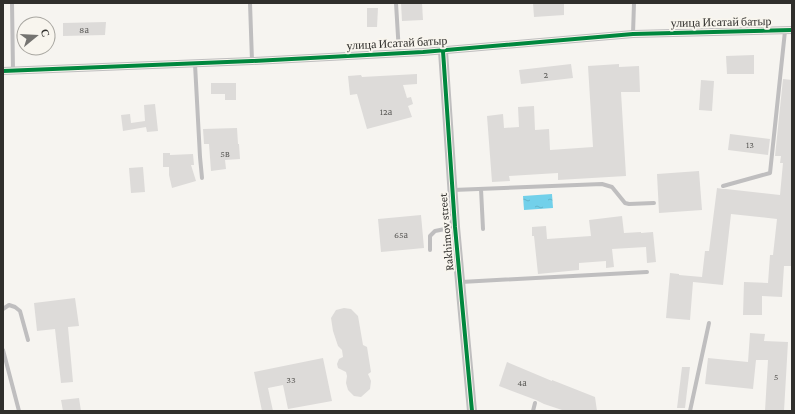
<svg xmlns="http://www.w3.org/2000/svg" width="795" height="414" font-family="'Crimson Pro',serif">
<defs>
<pattern id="water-ripples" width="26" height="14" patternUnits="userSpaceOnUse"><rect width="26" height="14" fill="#72d0ea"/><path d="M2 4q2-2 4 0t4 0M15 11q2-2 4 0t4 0" fill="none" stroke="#63b3c9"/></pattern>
</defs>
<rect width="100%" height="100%" fill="#f6f4f0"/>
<path fill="url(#water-ripples)" d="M552 194 553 208 524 210 523 196Z"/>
<g fill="#dddbd9">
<path d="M401 3H422L423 20 402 21Z"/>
<path d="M533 3H564V15L534 17Z"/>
<path d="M367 8H378L377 27H367Z"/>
<path d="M106 22 105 35 63 36V23Z"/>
<path d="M754 55V74H727L726 56Z"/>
<path d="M571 64 573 78 521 84 519 70Z"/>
<path d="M619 64V67L639 66 640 92H621L626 176 558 180V173L509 176 510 181 492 182 487 116 503 114 504 128 519 127 518 107 534 106 535 130 549 129 550 150 593 147 588 66Z"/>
<path d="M417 74V84L403 85 407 98 411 97 413 104 408 106 412 117 367 129 357 94 350 95 348 76 361 75 362 77Z"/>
<path d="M783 79 792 80V266H784L782 297 762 296V315H743L744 282 768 283 770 255H773L777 219 731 214 723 285 693 282 690 320 666 318 670 273 679 274V275L702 277 705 251H709L717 188 723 189H726L780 195 783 163H780L781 156H775Z"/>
<path d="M701 80 714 81 712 111 699 110Z"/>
<path d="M211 83H236V100H225V94H211Z"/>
<path d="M155 104 158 131 147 132 146 127 123 131 121 115 130 114 131 123 145 121 144 105Z"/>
<path d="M237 128 238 144H239L240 159 225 160 226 169 211 171 209 144H204L203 129Z"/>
<path d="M730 134 770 139 768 155 728 150Z"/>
<path d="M163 153H170V155L193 154 194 165H191L196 181 172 188 169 175V167H163Z"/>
<path d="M143 167 145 192 131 193 129 168Z"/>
<path d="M699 171 702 210 659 213 657 174Z"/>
<path d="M421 215 424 248 381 252 378 219Z"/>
<path d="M622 216 624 233 641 232V233L653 232 656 262 647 263 646 247 612 249 614 267 606 268V261L579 263V270L538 274 534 236H532V227L546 226 547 239 591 236 589 220Z"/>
<path d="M75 298 79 326 68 327 73 382 61 383 55 329 37 331 34 303Z"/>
<path d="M344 308 351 309 358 316 363 345 367 347 371 372 368 374 371 381 370 389 361 397 354 396 348 390 346 383 347 376 346 372 338 368 337 364 339 359 343 357 342 350 338 346 333 331 331 318 336 310Z"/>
<path d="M750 333 765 334 764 341 788 342 784 411H765L768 360H756L753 389 705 384 708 358 748 362Z"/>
<path d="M323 358 332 401 288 409 283 385 268 388 273 411H262L254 372Z"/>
<path d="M507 362 552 381V380L595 397 597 411H565L544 404 536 400 499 386Z"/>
<path d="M682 367H690L685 408H677Z"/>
<path d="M79 398 81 411H63L61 400Z"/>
</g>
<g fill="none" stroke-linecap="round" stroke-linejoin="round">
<g stroke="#bfbebf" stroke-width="4">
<path d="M12 3 13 70"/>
<path d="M250 3 252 61"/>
<path d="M396 3 399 53"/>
<path d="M633 34 634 3"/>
<path d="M195 64 200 157 202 178"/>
<path d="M723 186 770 173 785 31"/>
<path d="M481 189 483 229"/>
<path d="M453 190 602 184 612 187 625 203 629 204 654 203"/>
<path d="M430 250V236L435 231 455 227"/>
<path d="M461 282 647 272"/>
<path d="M3 309 9 305 15 307 20 311 28 340"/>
<path d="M3 350 19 411"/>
<path d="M533 411 535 403"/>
<path d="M690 411 709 323"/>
</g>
<path stroke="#bfbebf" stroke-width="8" d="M3 71 252 61 423 52 633 34 792 30"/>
<path stroke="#bfbebf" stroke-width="10" d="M443 51 455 227 472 411"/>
<g stroke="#f8f5ee" stroke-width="6">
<g id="cycleway">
<path d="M443 51 455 227 472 411"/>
<path d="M3 71 252 61 423 52 633 34 792 30"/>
</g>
</g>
<use href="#cycleway" stroke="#00873e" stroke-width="4"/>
</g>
<g text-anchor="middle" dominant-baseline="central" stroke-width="4" stroke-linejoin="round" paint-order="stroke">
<g font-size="10" fill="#5e5d5a">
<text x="84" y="29">8а</text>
<text x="546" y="74">2</text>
<text x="386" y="111">12а</text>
<text x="750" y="144">13</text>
<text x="225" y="153">5в</text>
<text x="401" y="234">65а</text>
<text x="776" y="376">5</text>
<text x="291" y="379">33</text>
<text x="522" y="382">4а</text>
</g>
<g font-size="12" fill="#302f2c" stroke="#f8f5ee">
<text transform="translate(721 22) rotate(-1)">улица Исатай батыр</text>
<text transform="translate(397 43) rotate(-3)">улица Исатай батыр</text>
<text transform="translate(446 232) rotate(-95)">Rakhimov street</text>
</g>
</g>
<rect width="795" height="414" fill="none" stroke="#302f2c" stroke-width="8"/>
<g transform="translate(36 36) rotate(72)"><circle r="19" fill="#f8f5ee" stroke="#a8a6a0"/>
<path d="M0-3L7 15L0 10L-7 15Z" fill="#757471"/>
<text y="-6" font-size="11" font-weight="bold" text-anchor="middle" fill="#302f2c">С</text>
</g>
</svg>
